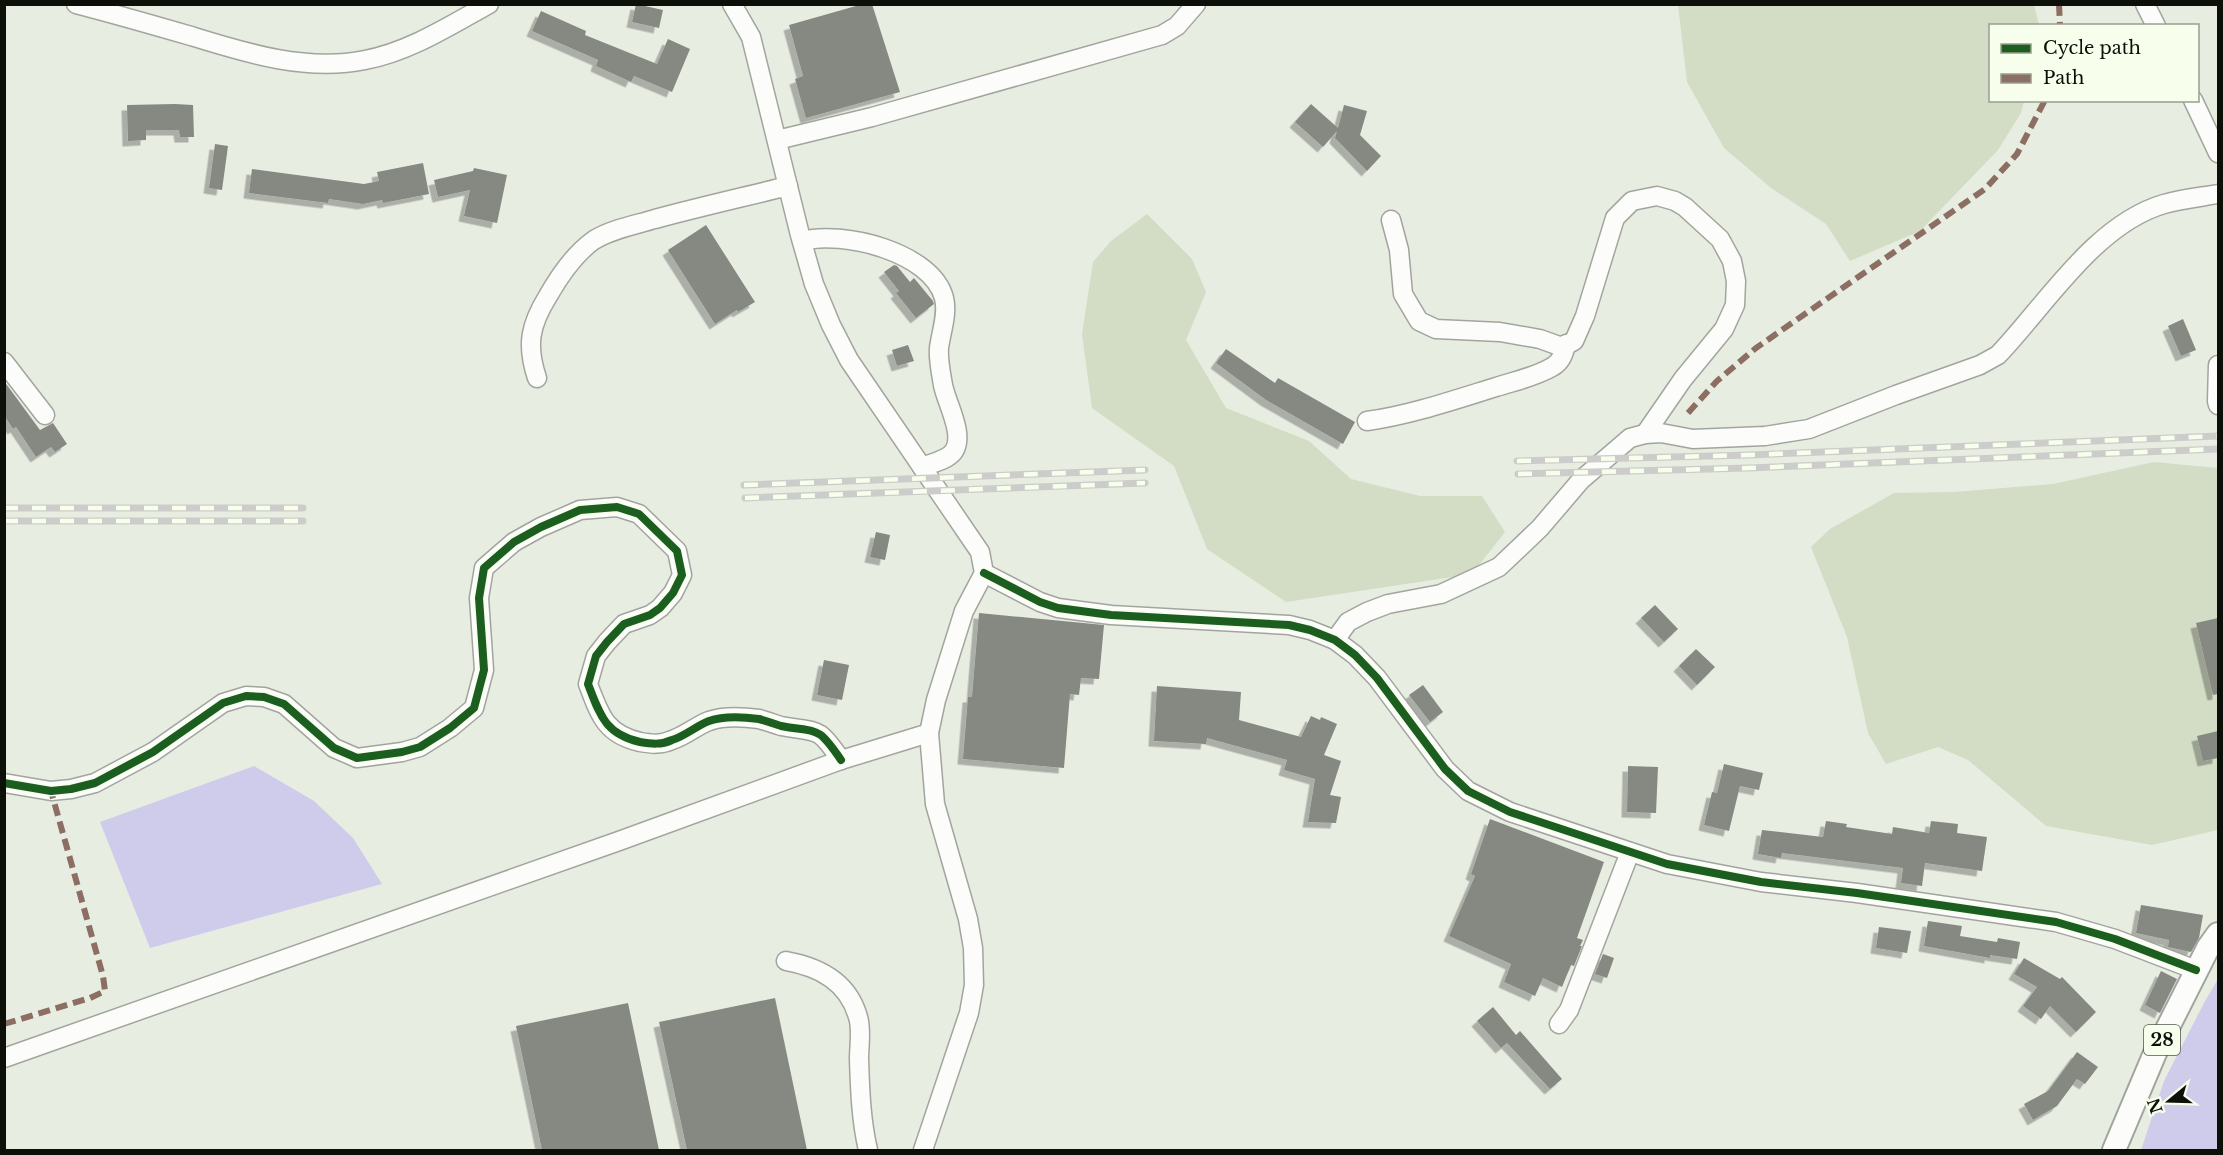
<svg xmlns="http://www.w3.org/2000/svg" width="2223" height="1155" font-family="'Libre Baskerville',serif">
<defs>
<filter id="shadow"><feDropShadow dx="-5.5" dy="5.5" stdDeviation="0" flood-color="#0004"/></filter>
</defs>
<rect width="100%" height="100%" fill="#e8ede2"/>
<g fill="#d3dcc4">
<path d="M1678 5H2034L2039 25 1990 26V100L2024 101 2021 113 1998 150 1920 231 1850 261 1826 224 1771 188 1724 148 1687 82Z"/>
<path d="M1147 214 1192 259 1206 292 1186 340 1226 408 1309 441 1351 479 1420 496H1482L1505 532 1472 574 1286 602 1207 549 1174 466 1092 408 1082 334 1093 262 1111 241Z"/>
<path d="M2154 462 2218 468V830L2152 845 2046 826 1968 760 1938 747 1886 764 1868 733 1847 637 1811 547 1830 529 1894 493 1954 492 2053 484Z"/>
</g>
<g fill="#cecbeb">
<path d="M254 766 314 801 353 838 382 884 150 948 100 822Z"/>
<path d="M2218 979V1150H2141L2164 1081 2204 1003Z"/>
</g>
<g fill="#868982" filter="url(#shadow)">
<path d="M636 4 663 10 659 28 632 22Z"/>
<path d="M863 4H872L900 92 806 118 795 79 803 76 789 25Z"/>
<path d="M541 11 586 31 585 35 657 64 668 39 690 49 672 92 634 76 631 82 596 66 598 60 532 31Z"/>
<path d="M175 104 193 105 194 137H180L179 130H146V140L128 141 127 105Z"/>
<path d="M1311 104 1338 128 1344 105 1367 111 1360 135 1381 156 1367 171 1335 138 1337 131 1323 147 1295 122Z"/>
<path d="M215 144 228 146 222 190 209 188Z"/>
<path d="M423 163 429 194 383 203 382 200 363 204 329 199 328 203 249 193 252 169 364 184 379 181 377 172Z"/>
<path d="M474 168 507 175 497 223 464 216 470 190 438 197 434 180 473 171Z"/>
<path d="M706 225 755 302 738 312 737 310 715 324 668 250Z"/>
<path d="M894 265 897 266 910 282 914 278 933 301 934 304 916 318 896 293 899 291 884 272Z"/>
<path d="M2183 319 2196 350 2181 356 2168 326Z"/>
<path d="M908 345 914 361 897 366 892 350Z"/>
<path d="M1226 349 1275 383 1278 378 1355 422 1343 444 1266 400 1216 363Z"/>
<path d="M4 381 40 430 53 423 67 444 55 452 51 447 36 457 16 427 13 429 4 415Z"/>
<path d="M876 532 890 535 885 560 870 557Z"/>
<path d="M1655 605 1678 629 1664 642 1641 618Z"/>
<path d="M979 613 1104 625 1099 679 1081 678 1079 695 1070 694 1064 768 963 759 968 697H972Z"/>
<path d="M2218 618V694L2213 695 2196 623Z"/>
<path d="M1696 649 1715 667 1697 685 1679 666Z"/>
<path d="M824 660 849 665 842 700 817 695Z"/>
<path d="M1423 685 1443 712 1430 722 1409 695Z"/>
<path d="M1157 686 1241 692 1239 720 1301 737 1311 716 1320 720 1321 717 1337 724 1324 755 1341 761 1330 795 1341 797 1336 823 1308 822 1315 779 1284 770 1287 760 1207 738 1206 744 1154 741Z"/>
<path d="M2218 731V758L2203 761 2197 736Z"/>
<path d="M1724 764 1763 773 1759 790 1740 786 1729 831 1704 825 1712 792 1717 793Z"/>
<path d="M1628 766 1658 767 1656 813 1627 812Z"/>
<path d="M1490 819 1604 862 1577 938 1583 940 1580 946H1582L1574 966 1571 965 1562 987 1543 978 1535 996 1504 982 1511 964 1449 936 1475 876 1471 874Z"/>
<path d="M1826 821 1847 824 1846 827 1892 834 1893 827 1929 833 1931 821 1958 824 1957 833 1987 837 1982 871 1925 863 1922 886 1901 883 1903 868 1782 853 1781 858 1758 854 1762 830 1823 837Z"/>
<path d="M2141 905 2203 915 2199 938 2191 952 2168 947 2169 940 2136 933Z"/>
<path d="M1928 921 1962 926 1960 936 1997 942 1998 938 2020 942 2017 959 1990 955V958L1924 946Z"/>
<path d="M1879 927 1911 931 1907 953 1876 948Z"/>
<path d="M1603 954 1614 958 1607 978 1595 974Z"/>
<path d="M2024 958 2060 979 2062 977 2096 1012 2076 1032 2050 1006 2041 1019 2023 1006 2037 987 2014 974Z"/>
<path d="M2161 971 2177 979 2160 1013 2145 1005Z"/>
<path d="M775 998 807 1150H687L659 1022Z"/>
<path d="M628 1003 659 1150H542L516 1026Z"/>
<path d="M1493 1007 1516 1035 1520 1031 1562 1079 1550 1089 1507 1043 1501 1048 1477 1021Z"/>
<path d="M2077 1052 2098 1067 2085 1084 2077 1079 2057 1106 2033 1120 2024 1104 2048 1091Z"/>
</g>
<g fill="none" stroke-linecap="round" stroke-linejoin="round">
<g stroke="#a2a59d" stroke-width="21">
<g id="minor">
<path d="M76 4C115 14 153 25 191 36 246 53 306 72 365 60 409 52 451 25 489 4"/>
<path d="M732 4 751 37 800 235 814 284 831 325 849 360 980 552 984 573 964 611 936 700 929 733 935 804 968 919 973 948 974 985 969 1013 923 1150"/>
<path d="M2145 4 2156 26"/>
<path d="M2193 100 2218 153"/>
<path d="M777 140 872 117 1162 35 1177 26 1196 4"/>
<path d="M1391 220 1399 250 1403 294 1419 321 1436 329 1500 332 1540 339 1562 347 1574 341 1585 316 1615 218 1632 201 1657 196 1675 201 1685 207 1720 239 1732 261 1736 281 1735 305 1724 329 1683 379 1645 434"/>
<path d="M802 241C842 230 932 252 944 298 948 314 941 332 939 348 938 360 941 373 943 385 946 402 965 434 954 451 948 460 932 463 922 467"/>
<path d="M4 362 45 415"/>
<path d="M2218 365 2217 401 2218 405"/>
<path d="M537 378C526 345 530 325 548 296 560 275 574 254 594 240 612 229 635 225 655 219 699 207 744 197 788 186"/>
<path d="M1367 421C1410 415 1454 400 1496 387 1515 381 1535 377 1552 367 1561 362 1564 354 1566 344"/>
<path d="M984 573 1040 602 1058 608 1111 615 1289 625 1310 630 1335 640 1355 655 1377 678 1445 769 1468 791 1510 812 1667 864 1761 882 1857 893 2056 922 2115 939 2196 970"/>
<path d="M1335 640 1348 622 1367 612 1388 604 1441 594 1499 567 1540 528 1581 480 1630 438 1645 434 1661 433 1693 439 1765 436 1809 429 1896 395 1980 365 1998 355C2045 306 2095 224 2164 204 2181 199 2201 197 2218 194"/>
<path d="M4 783 51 791 71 789 95 783 153 752 223 703 246 696 264 697 284 704 334 748 357 758 402 752 420 747 450 728 474 708 484 670 479 598 484 568 514 542 541 527 580 510 617 507 639 514 677 551 682 575 673 593 660 608 650 615 624 624 607 642 596 656 588 684C600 715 605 734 640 742 652 744 661 745 672 740 685 736 696 726 709 721 723 716 744 717 759 719 767 721 774 724 781 726 819 733 817 725 841 760"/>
<path d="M786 961C819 967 848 981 858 1017 862 1029 859 1046 859 1059 860 1090 861 1120 868 1150"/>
<path d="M1559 1024 1569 1010 1630 852"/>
<path d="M4 1058 619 841 841 760 929 733"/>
</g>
</g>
<g stroke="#a2a59d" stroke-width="26">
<path id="major" d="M2114 1150 2155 1053 2208 948 2218 934"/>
</g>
<use href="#minor" stroke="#fcfcfb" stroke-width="18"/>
<use href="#major" stroke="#fcfcfb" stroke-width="22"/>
<g stroke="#cccdca" stroke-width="7">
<g id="rail">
<path d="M1517 461 1749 455 2218 436"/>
<path d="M1518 474 1749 468 2218 449"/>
<path d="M744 485 1145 470"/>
<path d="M745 498 1145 483"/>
<path d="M4 508H303"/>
<path d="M4 521H303"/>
</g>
</g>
<use href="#rail" stroke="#f7feeb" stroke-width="4.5" stroke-dasharray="14" stroke-linecap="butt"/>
<g stroke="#8d6e63" stroke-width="6" stroke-dasharray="12 6" stroke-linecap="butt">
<path d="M2059 4 2060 26"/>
<path d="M1688 413 1717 381 1756 348 1985 189 2017 154 2045 100"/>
<path d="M4 1024 90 998 105 991 103 976 51 791"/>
</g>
<g stroke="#f7feeb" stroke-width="11">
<g id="cycleway">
<path d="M984 573 1040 602 1058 608 1111 615 1289 625 1310 630 1335 640 1355 655 1377 678 1445 769 1468 791 1510 812 1667 864 1761 882 1857 893 2056 922 2115 939 2196 970"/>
<path d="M4 783 51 791 71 789 95 783 153 752 223 703 246 696 264 697 284 704 334 748 357 758 402 752 420 747 450 728 474 708 484 670 479 598 484 568 514 542 541 527 580 510 617 507 639 514 677 551 682 575 673 593 660 608 650 615 624 624 607 642 596 656 588 684C600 715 605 734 640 742 652 744 661 745 672 740 685 736 696 726 709 721 723 716 744 717 759 719 767 721 774 724 781 726 819 733 817 725 841 760"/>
</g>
</g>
<use href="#cycleway" stroke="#1b5e20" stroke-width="8"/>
</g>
<g text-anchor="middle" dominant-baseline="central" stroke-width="6" stroke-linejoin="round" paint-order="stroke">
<rect fill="#f7feeb" stroke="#53574d" stroke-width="1.5" x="2144" y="1025" width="36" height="30" rx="4.5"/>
<g font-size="18" font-weight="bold" fill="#0d0f09">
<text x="2162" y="1040">28</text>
</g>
</g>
<rect width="2223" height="1155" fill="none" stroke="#0d0f09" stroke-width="12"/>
<rect x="1989" y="24" width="210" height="78" fill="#f7feeb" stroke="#999e91" stroke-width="1.5"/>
<rect x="2001" y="44" width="30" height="9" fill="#1b5e20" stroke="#999e91" stroke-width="1.5"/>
<text x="2043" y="54" font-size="18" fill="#0d0f09">Cycle path</text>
<rect x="2001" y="74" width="30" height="9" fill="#8d6e63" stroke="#999e91" stroke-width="1.5"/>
<text x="2043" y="84" font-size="18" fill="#0d0f09">Path</text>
<g transform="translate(2169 1101) rotate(251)" stroke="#f7feeb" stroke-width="4.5" paint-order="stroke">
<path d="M0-4.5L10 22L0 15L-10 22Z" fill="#0d0f09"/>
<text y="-9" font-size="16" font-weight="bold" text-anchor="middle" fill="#0d0f09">N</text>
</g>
</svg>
